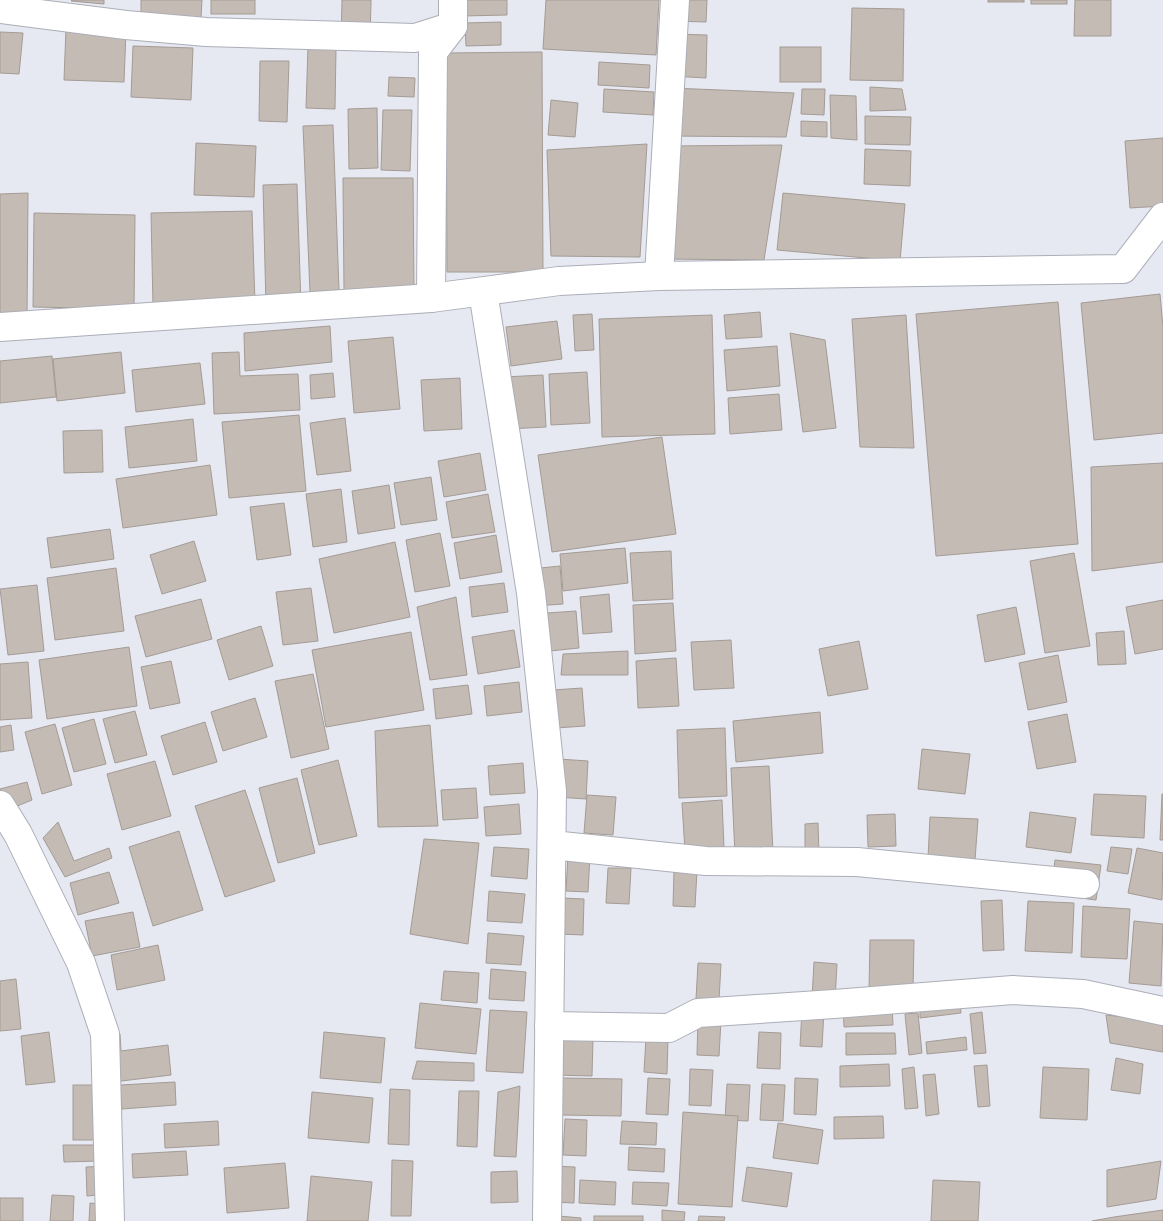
<svg xmlns="http://www.w3.org/2000/svg" width="1163" height="1221" font-family="Manrope,sans-serif">
<rect width="100%" height="100%" fill="#e6e8f2"/>
<g fill="#c4bbb5" stroke="#a49b95">
<path d="M72 0H104V4L71 1Z"/>
<path d="M141 0H202L201 18 141 15Z"/>
<rect x="211" y="0" width="44" height="14"/>
<path d="M342 0H371L370 43H341Z"/>
<path d="M463 0H507V15L463 16Z"/>
<path d="M546 0H659L656 55 543 49Z"/>
<path d="M673 0H707L706 22 673 21Z"/>
<rect x="988" y="0" width="36" height="2"/>
<rect x="1031" y="0" width="36" height="4"/>
<path d="M1075 0H1111V36H1074Z"/>
<path d="M852 8 904 9 903 81 850 80Z"/>
<path d="M501 22V45L466 46 465 23Z"/>
<path d="M66 28 126 31 124 82 64 80Z"/>
<path d="M0 32 23 33 19 74 0 73Z"/>
<path d="M674 34 707 35 706 78 672 76Z"/>
<path d="M133 46 193 48 191 100 131 97Z"/>
<path d="M308 47 336 48 335 109 306 108Z"/>
<rect x="780" y="47" width="41" height="35"/>
<path d="M542 52 543 272H447L446 53Z"/>
<path d="M260 61H289L287 122 259 121Z"/>
<path d="M599 62 650 65 649 88 598 85Z"/>
<path d="M389 77 415 78 414 97 388 96Z"/>
<path d="M870 87 902 89 906 110 870 111Z"/>
<path d="M671 88 794 93 786 137 667 136Z"/>
<path d="M604 89 654 92 653 115 603 112Z"/>
<path d="M802 89H825L824 115 801 114Z"/>
<path d="M830 95 856 96 857 140 831 138Z"/>
<path d="M551 100 578 103 575 137 548 135Z"/>
<path d="M377 108 378 168 349 169 348 109Z"/>
<path d="M383 110H412L410 171 381 170Z"/>
<path d="M865 116 911 117 910 145 865 144Z"/>
<path d="M801 121 827 122V137L801 136Z"/>
<path d="M333 125 339 290 310 292 303 126Z"/>
<path d="M1163 138V206L1130 208 1125 141Z"/>
<path d="M196 143 256 146 254 197 194 195Z"/>
<path d="M647 144 640 257 551 256 547 150Z"/>
<path d="M782 145 764 260 664 259 670 146Z"/>
<path d="M865 149 911 151 910 186 864 184Z"/>
<path d="M343 178H413L414 291H344Z"/>
<path d="M297 184 301 306 266 307 263 185Z"/>
<path d="M28 193 27 320 0 313V194Z"/>
<path d="M783 193 905 204 900 261 777 250Z"/>
<path d="M252 211 255 304 153 307 151 213Z"/>
<path d="M34 213 135 215 134 309 33 307Z"/>
<path d="M1160 294 1163 327V433L1094 440 1081 303Z"/>
<path d="M1058 302 1078 544 936 556 916 314Z"/>
<path d="M760 312 762 337 726 339 724 315Z"/>
<path d="M592 314 594 350 575 351 573 315Z"/>
<path d="M712 315 715 434 602 437 599 319Z"/>
<path d="M906 315 914 448 860 447 852 319Z"/>
<path d="M557 321 562 359 511 366 506 327Z"/>
<path d="M330 326 332 362 245 371 244 333Z"/>
<path d="M790 333 825 340 836 428 803 432Z"/>
<path d="M393 337 400 409 354 413 348 341Z"/>
<path d="M777 346 780 386 727 391 724 350Z"/>
<path d="M121 352 125 393 57 401 53 359Z"/>
<path d="M239 352 240 376 298 374 300 410 214 414 212 353Z"/>
<path d="M52 356 56 397 0 403V361Z"/>
<path d="M200 363 205 404 136 412 132 370Z"/>
<path d="M587 372 590 423 551 425 549 374Z"/>
<path d="M333 373 335 397 311 399 310 375Z"/>
<path d="M543 375 546 427 507 429 504 377Z"/>
<path d="M460 378 462 429 424 431 421 380Z"/>
<path d="M779 394 782 430 730 434 728 398Z"/>
<path d="M299 415 306 491 229 498 222 422Z"/>
<path d="M345 418 351 471 317 475 310 423Z"/>
<path d="M193 419 197 461 129 468 125 427Z"/>
<path d="M102 430 103 472 64 473 63 431Z"/>
<path d="M662 437 676 534 552 552 538 455Z"/>
<path d="M480 453 486 490 444 497 438 461Z"/>
<path d="M1163 463V562L1092 571 1091 467Z"/>
<path d="M210 465 217 515 123 528 116 479Z"/>
<path d="M431 477 437 520 401 525 394 483Z"/>
<path d="M389 485 395 528 358 534 352 491Z"/>
<path d="M341 489 347 542 313 547 306 494Z"/>
<path d="M488 494 495 532 452 538 446 502Z"/>
<path d="M284 503 291 555 257 560 250 507Z"/>
<path d="M110 529 114 559 51 568 47 538Z"/>
<path d="M440 533 450 586 415 592 406 540Z"/>
<path d="M496 535 502 572 460 579 454 543Z"/>
<path d="M194 541 206 581 162 594 150 555Z"/>
<path d="M395 542 410 617 334 633 319 559Z"/>
<path d="M625 548 628 583 563 591 560 554Z"/>
<path d="M671 551 673 599 633 601 630 553Z"/>
<path d="M1074 553 1090 646 1045 653 1030 561Z"/>
<path d="M560 566 563 604 534 606 531 569Z"/>
<path d="M116 568 124 631 55 640 47 578Z"/>
<path d="M504 583 508 612 472 617 469 587Z"/>
<path d="M37 585 44 651 8 655 0 589Z"/>
<path d="M311 588 318 641 283 645 276 592Z"/>
<path d="M609 594 612 632 583 634 580 597Z"/>
<path d="M456 597 467 675 430 680 417 607Z"/>
<path d="M201 599 212 639 146 657 135 616Z"/>
<path d="M1163 600V649L1135 654 1126 607Z"/>
<path d="M673 603 676 651 635 654 633 605Z"/>
<path d="M1016 607 1025 654 985 662 977 615Z"/>
<path d="M576 611 579 648 550 651 547 613Z"/>
<path d="M261 626 273 666 229 680 217 640Z"/>
<path d="M514 630 520 667 478 674 472 637Z"/>
<path d="M1124 631 1126 664 1098 665 1096 633Z"/>
<path d="M411 632 424 710 326 727 312 650Z"/>
<path d="M731 640 734 688 694 690 691 642Z"/>
<path d="M859 641 868 689 828 696 819 649Z"/>
<path d="M129 647 137 706 47 719 39 660Z"/>
<path d="M628 651V675H561L563 654Z"/>
<path d="M1058 655 1067 702 1028 710 1019 663Z"/>
<path d="M676 658 679 706 638 708 636 661Z"/>
<path d="M171 661 180 703 150 709 141 667Z"/>
<path d="M28 662 32 718 0 720V664Z"/>
<path d="M313 674 329 749 291 758 275 681Z"/>
<path d="M519 682 522 712 487 716 484 686Z"/>
<path d="M468 685 472 714 436 719 433 689Z"/>
<path d="M582 688 585 726 556 728 553 690Z"/>
<path d="M255 698 267 737 223 751 211 712Z"/>
<path d="M135 711 147 755 115 763 103 719Z"/>
<path d="M820 712 823 753 736 762 733 721Z"/>
<path d="M1067 714 1076 762 1037 769 1028 722Z"/>
<path d="M94 719 106 764 74 772 62 728Z"/>
<path d="M205 722 217 762 173 775 161 736Z"/>
<path d="M55 724 72 785 42 794 25 732Z"/>
<path d="M11 725 14 750 0 752V727Z"/>
<path d="M430 725 438 826 378 827 375 731Z"/>
<path d="M725 728 727 796 679 798 677 730Z"/>
<path d="M922 749 970 754 965 794 918 789Z"/>
<path d="M559 759 588 761 586 799 557 797Z"/>
<path d="M338 760 357 836 319 845 301 770Z"/>
<path d="M155 761 171 816 122 830 107 774Z"/>
<path d="M523 763 525 793 490 795 488 766Z"/>
<path d="M769 766 773 853 735 855 731 768Z"/>
<path d="M297 778 315 853 278 863 259 788Z"/>
<path d="M27 782 32 800 0 813V789Z"/>
<path d="M476 788 478 818 443 820 441 790Z"/>
<path d="M245 790 275 881 225 897 195 806Z"/>
<path d="M1094 794 1146 796 1144 838 1091 835Z"/>
<path d="M1162 794H1163V840H1160Z"/>
<path d="M587 795 616 797 613 835 584 833Z"/>
<path d="M722 800 724 848 685 851 682 803Z"/>
<path d="M519 804 521 834 486 836 484 807Z"/>
<path d="M1030 812 1076 818 1071 853 1026 847Z"/>
<path d="M895 814 896 846 868 847 867 815Z"/>
<path d="M930 817 978 819 975 860 928 858Z"/>
<path d="M58 822 74 861 109 848 112 858 65 877 43 838Z"/>
<path d="M818 823 819 855H805V824Z"/>
<path d="M179 831 203 910 153 926 129 847Z"/>
<path d="M424 839 479 843 468 944 410 934Z"/>
<path d="M494 847 529 849 527 879 491 876Z"/>
<path d="M1111 847 1132 849 1128 874 1107 871Z"/>
<path d="M1137 848 1163 853 1162 900 1128 893Z"/>
<path d="M568 855 590 856 588 892 566 891Z"/>
<path d="M1055 860 1101 865 1096 900 1051 894Z"/>
<path d="M608 868H631L629 904 606 903Z"/>
<path d="M674 870 697 871 695 907 673 906Z"/>
<path d="M109 872 119 903 78 915 70 883Z"/>
<path d="M489 891 525 894 522 923 487 921Z"/>
<path d="M562 898 584 899 583 935 560 934Z"/>
<path d="M1002 900 1004 950 983 951 981 901Z"/>
<path d="M1028 901 1074 903 1072 953 1025 951Z"/>
<path d="M1083 906 1130 909 1127 959 1081 957Z"/>
<path d="M133 912 140 947 92 956 85 921Z"/>
<path d="M1134 921 1163 924 1161 986 1129 983Z"/>
<path d="M488 933 524 936 521 965 486 963Z"/>
<path d="M870 940H914L913 990 869 989Z"/>
<path d="M158 945 165 980 117 990 111 955Z"/>
<path d="M814 962 837 964 835 1000 812 998Z"/>
<path d="M698 963 721 964 719 1000 696 999Z"/>
<path d="M491 969 526 972 524 1001 489 999Z"/>
<path d="M444 971 479 973 477 1003 441 1000Z"/>
<path d="M16 979 21 1029 0 1031V981Z"/>
<path d="M960 1001 961 1013 920 1018V1005Z"/>
<path d="M420 1003 481 1009 476 1054 415 1048Z"/>
<path d="M892 1004 893 1025 844 1027 843 1005Z"/>
<path d="M490 1010 527 1012 523 1073 486 1071Z"/>
<path d="M802 1010 824 1011 822 1047 800 1046Z"/>
<path d="M982 1012 986 1053 974 1054 970 1014Z"/>
<path d="M918 1013 922 1053 909 1055 905 1014Z"/>
<path d="M1106 1015 1163 1021V1052L1110 1043Z"/>
<path d="M698 1019 721 1020 719 1056 697 1055Z"/>
<path d="M49 1032 55 1082 26 1085 21 1036Z"/>
<path d="M324 1032 385 1038 381 1083 320 1078Z"/>
<path d="M759 1032 781 1033 780 1069 757 1068Z"/>
<path d="M846 1033H895L896 1054 846 1055Z"/>
<path d="M120 1034 121 1051 168 1045 171 1075 105 1083 100 1037Z"/>
<path d="M555 1037 593 1038 592 1076 554 1075Z"/>
<path d="M646 1037 668 1038 667 1074 644 1072Z"/>
<path d="M966 1037 967 1050 927 1054 926 1042Z"/>
<path d="M1116 1058 1143 1064 1140 1094 1111 1090Z"/>
<path d="M417 1061 474 1063V1081L412 1079Z"/>
<path d="M889 1064 890 1086 840 1087V1066Z"/>
<path d="M987 1065 990 1106 978 1107 974 1066Z"/>
<path d="M914 1067 918 1108 905 1109 902 1069Z"/>
<path d="M1043 1067 1089 1069 1087 1120 1040 1118Z"/>
<path d="M690 1069 713 1070 711 1106 689 1105Z"/>
<path d="M935 1074 939 1114 926 1116 923 1075Z"/>
<path d="M562 1078 622 1079 621 1116 560 1115Z"/>
<path d="M648 1078 670 1079 668 1115 646 1114Z"/>
<path d="M795 1078 818 1079 816 1115 794 1114Z"/>
<path d="M175 1082 176 1105 122 1109 120 1085Z"/>
<path d="M727 1084 750 1085 748 1121 725 1120Z"/>
<path d="M762 1084 785 1085 783 1121 760 1120Z"/>
<rect x="73" y="1085" width="24" height="55"/>
<path d="M520 1086 516 1157 494 1156 498 1092Z"/>
<path d="M390 1089 410 1090 409 1145 388 1144Z"/>
<path d="M459 1091H479L477 1147 457 1146Z"/>
<path d="M312 1092 373 1098 369 1143 308 1138Z"/>
<path d="M683 1112 738 1116 732 1207 678 1204Z"/>
<path d="M883 1116 884 1138 834 1139V1117Z"/>
<path d="M565 1119 587 1120 586 1156 563 1155Z"/>
<path d="M218 1121 219 1145 165 1148 164 1124Z"/>
<path d="M622 1121 657 1123 656 1145 620 1144Z"/>
<path d="M778 1123 823 1130 818 1164 773 1158Z"/>
<path d="M63 1145H98L99 1161 64 1162Z"/>
<path d="M629 1147 665 1149 664 1172 628 1170Z"/>
<path d="M186 1151 188 1175 133 1178 132 1154Z"/>
<path d="M392 1160 413 1161 411 1216H391Z"/>
<path d="M1161 1161 1156 1199 1107 1207V1170Z"/>
<path d="M285 1163 289 1208 227 1213 224 1168Z"/>
<path d="M108 1166 109 1194 87 1196 86 1167Z"/>
<path d="M553 1166 575 1167 574 1203 551 1202Z"/>
<path d="M747 1167 792 1173 787 1207 742 1201Z"/>
<path d="M517 1171 518 1202 491 1203V1172Z"/>
<path d="M311 1176 372 1182 368 1221H307Z"/>
<path d="M580 1180 616 1182 615 1205 579 1203Z"/>
<path d="M933 1180 980 1182 978 1221H931Z"/>
<path d="M633 1182 669 1183 667 1206 632 1204Z"/>
<path d="M52 1195 74 1196 73 1221H50Z"/>
<rect x="0" y="1198" width="23" height="23"/>
<path d="M90 1203 112 1205 111 1221H89Z"/>
<path d="M662 1210 685 1212 684 1221H662Z"/>
<path d="M1163 1210V1221H1092L1114 1217Z"/>
<path d="M559 1216 581 1218V1221H558Z"/>
<rect x="594" y="1216" width="49" height="5"/>
<path d="M699 1216 725 1217 724 1221H698Z"/>
</g>
<g fill="none" stroke-linecap="round" stroke-linejoin="round">
<g stroke="#acaeb7" stroke-width="30">
<g id="minor">
<path d="M0 9 126 25 206 32 415 38 453 26"/>
<path d="M659 276 675 0"/>
<path d="M483 292 531 593 552 791 547 1221"/>
<path d="M431 298 433 52 453 26V0"/>
<path d="M0 327 431 298 559 281 659 276 1123 269 1163 217"/>
<path d="M0 805 18 834 81 963 105 1034 110 1221"/>
<path d="M552 845 706 861 857 862 1085 884"/>
<path d="M549 1026 669 1028 698 1013 834 1004 1013 990 1083 994 1163 1011"/>
</g>
</g>
<use href="#minor" stroke="#fff" stroke-width="28"/>
</g>
</svg>
